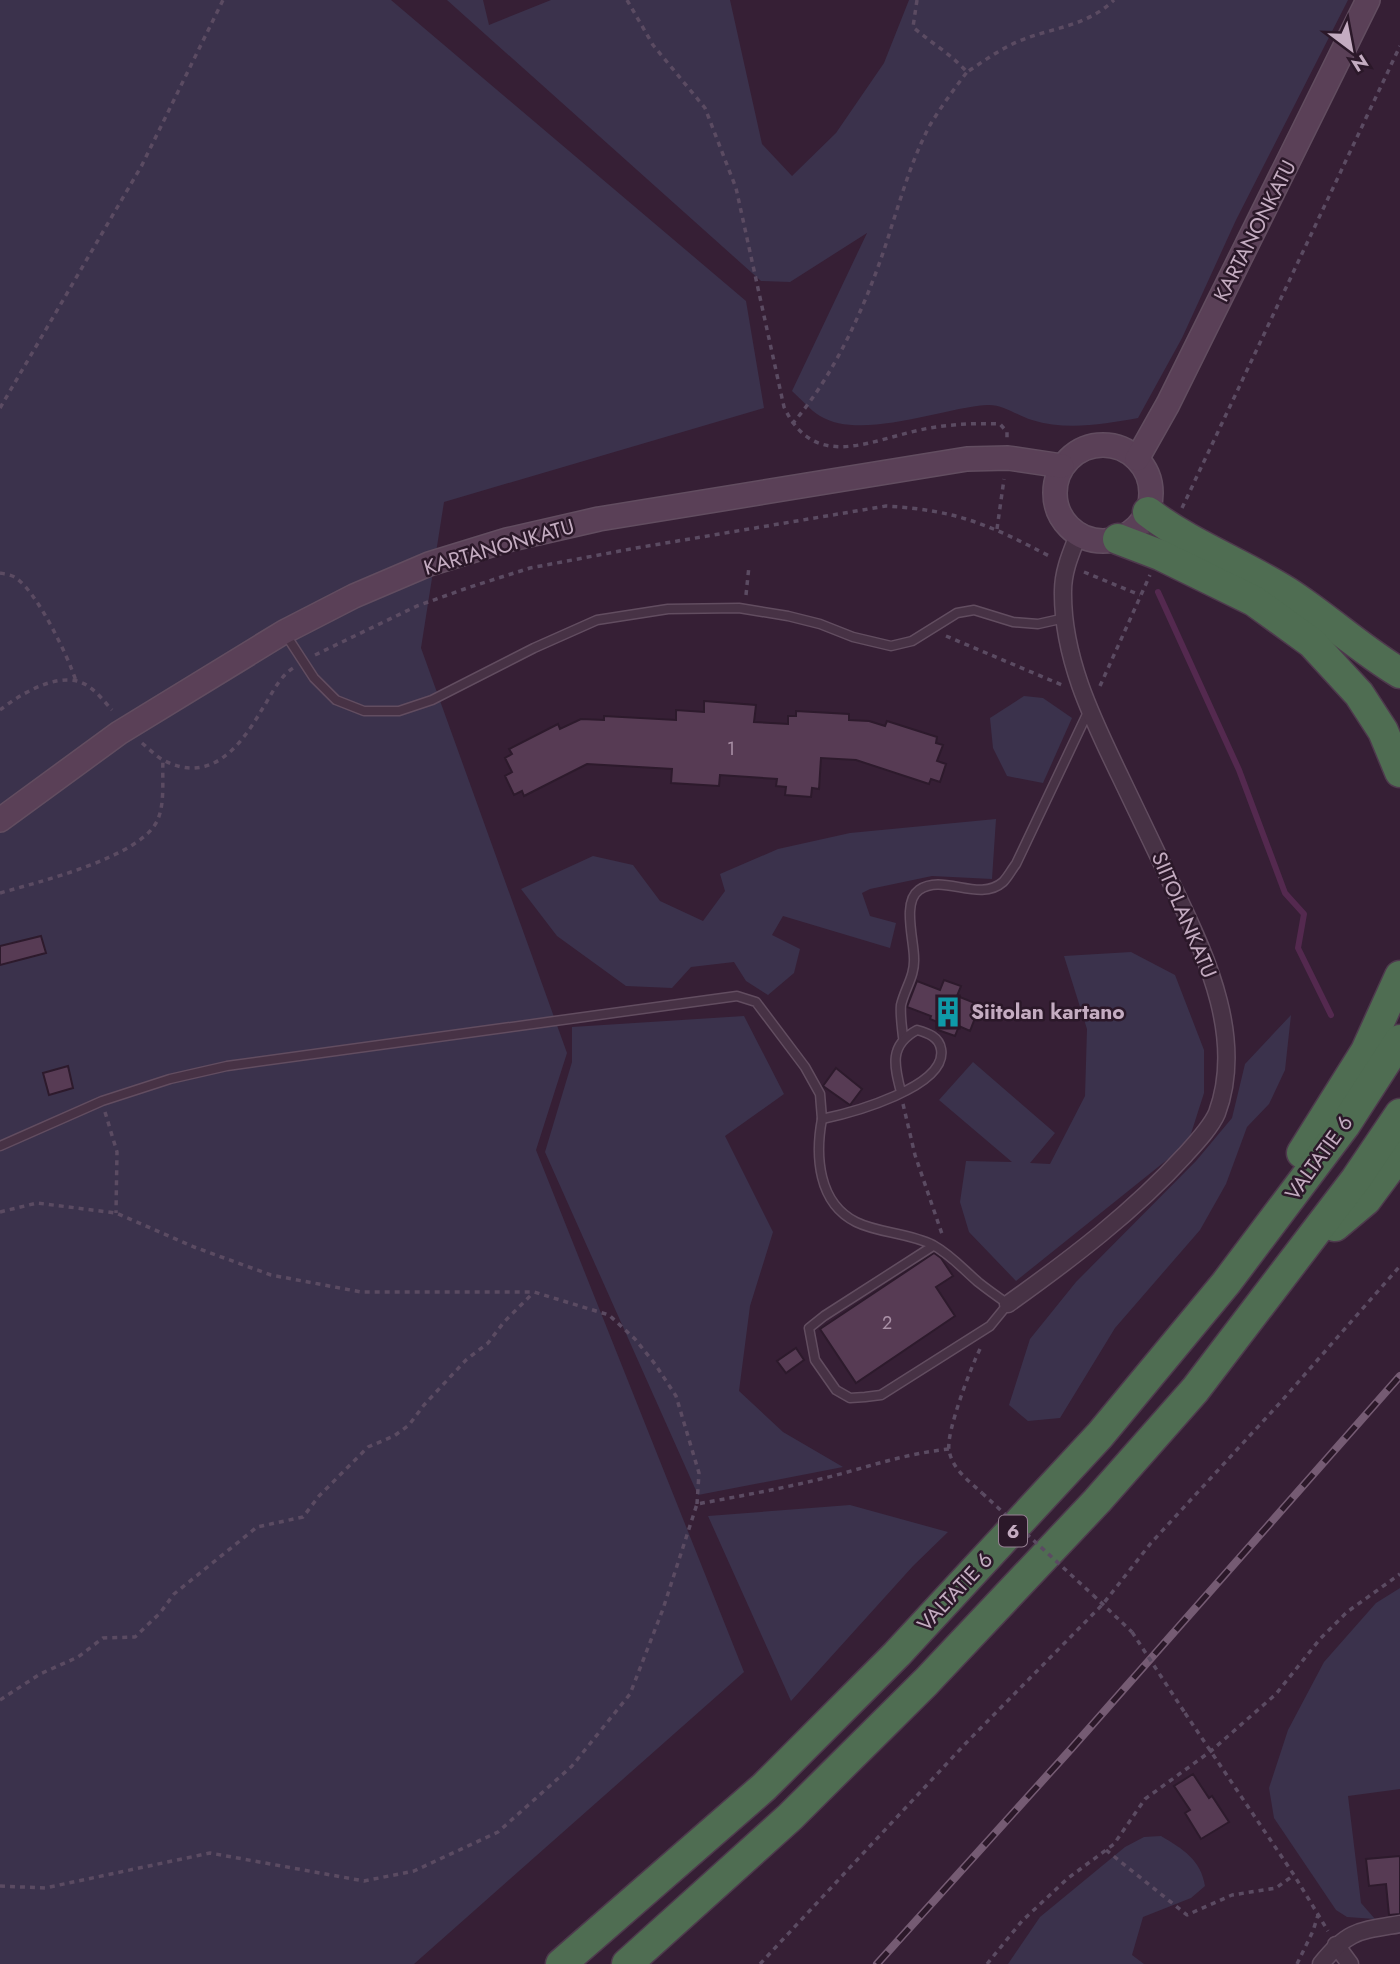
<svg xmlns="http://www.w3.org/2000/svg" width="1400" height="1964" font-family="Jost,sans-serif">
<rect width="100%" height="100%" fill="#361f35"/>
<g fill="#3b324c">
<path d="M0 0H391L746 301 764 408 444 502 421 648 567 1053 536 1150 744 1672 414 1964H0Z"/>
<path d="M447 0H483L489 25 551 0H730L762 144 792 176 836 133 884 63 909 0H1348L1236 220 1182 338 1138 418C1104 424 1067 431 1032 420 1018 416 1003 404 987 405 941 408 861 441 820 416 810 410 801 399 792 391L867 233 790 282 761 281Z"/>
<path d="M1024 696 1043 698 1072 718 1043 783 1007 776 993 748 990 718Z"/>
<path d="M996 819 992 879 932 876 870 889 862 893 870 916 896 923 890 948 783 916 772 935 800 949 794 973 768 995 746 981 734 962 691 967 672 988 626 986 557 936 521 889 593 856 633 865 660 901 703 921 725 891 720 874 778 849 850 833Z"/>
<path d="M1131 952 1175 975 1204 1050V1093L1188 1143 1016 1281 969 1232 960 1202 966 1161 1012 1162 939 1100 973 1062 1055 1133 1030 1163 1050 1164 1085 1096 1087 1029 1064 956Z"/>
<path d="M1291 1015 1285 1070 1269 1104 1247 1127 1226 1184 1200 1230 1115 1328 1060 1418 1028 1421 1009 1405 1030 1339 1076 1282 1196 1161 1232 1118 1245 1064Z"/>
<path d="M744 1016 784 1094 725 1136 773 1232 750 1306 739 1391 783 1432 843 1467 698 1495 545 1152 572 1062V1027Z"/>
<path d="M850 1505 948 1532 913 1566 791 1701 708 1516Z"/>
<path d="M1400 1588V1789L1348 1796 1361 1903 1375 1919 1347 1917 1336 1910 1274 1818 1269 1788 1288 1730 1324 1662 1376 1603Z"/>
<path d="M1161 1836C1183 1849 1201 1860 1205 1886L1191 1898 1143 1917 1132 1955 1144 1964H1008L1040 1917 1125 1847 1144 1837Z"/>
</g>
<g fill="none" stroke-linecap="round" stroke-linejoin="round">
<path stroke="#54294f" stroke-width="6" d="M1158 592 1239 770 1285 893 1304 914 1298 948 1331 1015"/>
</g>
<g fill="#573b54" stroke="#2d1a2c" stroke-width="2">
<path d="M704 701 756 705 754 722 788 724V716H796V711L849 714V720L869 721 885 726 887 721 937 737 936 743 943 745 937 761 946 764 940 782 931 779 929 784 856 760 821 758 819 789 812 788 811 797 785 795 786 787 776 786 777 779 720 775 719 786 671 783 672 769 587 764 524 796 522 791 514 795 505 776 512 772 505 758 512 754 509 749 558 724 560 729 581 719 604 720V716L676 720V710L704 712Z"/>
<path d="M41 936 46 953 0 965V946Z"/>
<path d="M944 980 961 986 957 996 980 1005 970 1031 959 1026 955 1036 938 1030 940 1023 930 1019 931 1016 907 1007 917 981 940 990Z"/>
<path d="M68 1066 73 1088 49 1095 43 1073Z"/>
<path d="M836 1068 862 1089 850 1105 823 1086Z"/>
<path d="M934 1253 941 1258 953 1276 936 1287 955 1316 856 1383 820 1329Z"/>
<path d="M796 1348 804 1360 786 1373 777 1361Z"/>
<path d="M1193 1774 1209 1798 1212 1796 1229 1822 1201 1839 1185 1813 1190 1810 1174 1786Z"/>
<path d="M1400 1856V1914L1389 1915 1386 1884 1369 1886 1366 1859Z"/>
</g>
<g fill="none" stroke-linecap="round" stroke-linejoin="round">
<g stroke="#624d60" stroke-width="11">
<g id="lane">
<path d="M286 635 314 678 336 700 364 711H399L432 700 534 648 597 620 668 609 739 608 788 616 820 624 853 637 891 646 912 641 957 613 974 610 1013 622 1038 624 1065 618"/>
<path d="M903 1037C902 1027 900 1015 901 1005 905 988 915 976 914 958 914 940 902 902 919 890 943 873 979 903 1003 882 1008 877 1012 869 1016 864L1088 712"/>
<path d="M822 1119C815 1156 818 1203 856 1222 878 1233 909 1233 933 1245 951 1255 963 1269 978 1282 988 1290 998 1297 1008 1304L990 1326 881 1395 865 1397 850 1398 836 1390 815 1360 809 1328 824 1316 933 1246"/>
<path d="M0 1146 102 1101 170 1079 227 1066 737 996 756 1002 805 1067 820 1094 822 1119C851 1113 948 1087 941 1049 939 1037 928 1033 917 1030 889 1045 894 1065 901 1092"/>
</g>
</g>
<g stroke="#624d60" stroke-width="19">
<g id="street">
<path d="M1008 1304C1071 1259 1133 1212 1185 1155 1196 1143 1211 1127 1217 1113 1244 1040 1208 960 1177 895 1158 855 1139 816 1120 776 1092 718 1062 657 1063 591 1063 571 1071 553 1078 535"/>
<path d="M1336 1945 1350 1964"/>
<path d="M1321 1964C1348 1930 1359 1931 1400 1924"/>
</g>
</g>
<g stroke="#624d60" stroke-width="26">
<g id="secondary">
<circle cx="1103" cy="493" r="48"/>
<path d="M1137 459 1168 404 1368 0"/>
<path d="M0 820 119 733 284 632 354 596 429 564 507 540 599 519 967 459 1008 458 1062 466"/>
</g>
</g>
<g stroke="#4e3a4d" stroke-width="33">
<g id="highway">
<path d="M1148 512C1191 545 1241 563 1287 592 1326 617 1360 649 1400 673"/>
<path d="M1118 539 1160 555 1254 601 1312 643 1359 694 1383 731 1400 772"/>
<path d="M1302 1153 1366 1051 1400 976"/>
<path d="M1335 1226 1366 1200 1400 1154"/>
<path d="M561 1964 764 1787 897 1654 1100 1435 1226 1283 1345 1125 1400 1040"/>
<path d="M627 1964 790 1817 926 1682 1097 1501 1195 1390 1356 1179 1400 1114"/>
</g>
</g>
<g stroke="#5b4b62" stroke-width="3.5" stroke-dasharray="5 5" stroke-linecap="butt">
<path d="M627 0 653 45 705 108 736 188 784 407C816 475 875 437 930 428 953 424 976 423 1000 424L1007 432V440"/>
<path d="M917 0 913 27C931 43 951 54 967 72 984 61 1000 49 1019 41 1053 27 1086 27 1114 0"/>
<path d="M0 408 142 165 223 0"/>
<path d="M792 424C838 372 872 291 892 225 903 191 913 157 930 125 941 107 954 89 967 72"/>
<path d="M1182 508 1400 46"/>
<path d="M997 529 1004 479"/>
<path d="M1084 572 1140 595"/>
<path d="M0 573C5 574 12 575 16 578 37 592 68 656 76 681"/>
<path d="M746 595 749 566"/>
<path d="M946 636 1062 685"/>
<path d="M315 655 417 606 470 587 530 568 636 548 886 506C957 510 990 525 1051 557"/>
<path d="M1100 686 1150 575"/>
<path d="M0 710C19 695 52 675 77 681 92 685 102 699 112 710"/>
<path d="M142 743C149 749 156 756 163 760 210 785 240 747 261 711 271 696 278 678 293 668"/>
<path d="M0 893C38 882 143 857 158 819 165 802 162 779 163 760"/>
<path d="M903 1104 915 1155 942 1234"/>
<path d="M105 1112 117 1152 116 1213"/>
<path d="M0 1212 37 1203 116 1213 194 1247 271 1275 361 1292H534L609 1315 635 1339 655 1364 676 1396 699 1473 697 1504"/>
<path d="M980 1349C971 1367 946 1432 949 1450 952 1469 969 1481 982 1493"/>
<path d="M1093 1595 1132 1632"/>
<path d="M0 1700 40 1674 78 1657 103 1638 135 1637 160 1613 174 1594 257 1527 303 1517 319 1496 368 1447 394 1436 409 1425 424 1405 466 1360 488 1343 504 1322 533 1293"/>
<path d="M1185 1713 1294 1875 1328 1931"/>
<path d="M1106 1850 1187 1915 1232 1895 1276 1888 1294 1875"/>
<path d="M0 1886 45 1888 210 1853 364 1881 414 1871 498 1832 572 1766 630 1694 663 1609 697 1504C746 1495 796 1486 844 1473 879 1463 912 1453 949 1449"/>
<path d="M760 1964 966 1743 1103 1604 1151 1543 1278 1405 1400 1266"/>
<path d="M987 1964 1022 1921 1067 1879 1114 1844 1145 1799 1211 1751 1276 1694 1320 1639 1347 1612 1400 1574"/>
<path d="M1297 1964 1313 1931 1318 1915"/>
</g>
<use href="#lane" stroke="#473245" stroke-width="8"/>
<use href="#street" stroke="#473245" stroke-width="16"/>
<use href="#secondary" stroke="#5a4057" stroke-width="23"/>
<use href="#highway" stroke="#4f6d52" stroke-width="30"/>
<g stroke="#755b73" stroke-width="8">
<path id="rail" d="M877 1964 1071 1749 1400 1376"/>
</g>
<use href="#rail" stroke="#2b1829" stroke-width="5" stroke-dasharray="16" stroke-linecap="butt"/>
<g stroke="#5b4b62" stroke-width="3.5" stroke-dasharray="5 5" stroke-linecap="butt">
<path d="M982 1493 1093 1595"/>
<path d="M1132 1632 1185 1713"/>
</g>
</g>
<defs>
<g id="building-bare" transform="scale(2.415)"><path d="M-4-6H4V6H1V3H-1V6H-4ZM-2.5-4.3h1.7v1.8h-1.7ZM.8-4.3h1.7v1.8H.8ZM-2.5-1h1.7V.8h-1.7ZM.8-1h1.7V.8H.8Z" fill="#0f9aa8" stroke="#2b1829" stroke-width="2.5" paint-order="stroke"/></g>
</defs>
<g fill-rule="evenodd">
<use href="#building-bare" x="948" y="1012"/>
</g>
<g text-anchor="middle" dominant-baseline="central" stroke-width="5" stroke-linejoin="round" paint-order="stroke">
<g font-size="18" fill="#a990a6">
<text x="731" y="749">1</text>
<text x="887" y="1323">2</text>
</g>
<rect fill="#2b1829" stroke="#968093" stroke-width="2" x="999" y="1515.5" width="28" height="31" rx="5"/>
<g font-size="19" font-weight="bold" fill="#c4acc1">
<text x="1013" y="1531">6</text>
</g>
<g font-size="21" fill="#c4acc1" stroke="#2b1829">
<text transform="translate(1255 231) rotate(-63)">KARTANONKATU</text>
<text transform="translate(499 547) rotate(-16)">KARTANONKATU</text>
<text transform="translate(1184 915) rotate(67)">SIITOLANKATU</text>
<text transform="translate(1319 1158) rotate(-54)">VALTATIE 6</text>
<text transform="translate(955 1592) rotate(-47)">VALTATIE 6</text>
</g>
<g font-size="21" font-weight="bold" fill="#c4acc1" stroke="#2b1829" text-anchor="start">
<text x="971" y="1012">Siitolan kartano</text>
</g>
</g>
<g transform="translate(1351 49) rotate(148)" stroke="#2b1829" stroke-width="5" paint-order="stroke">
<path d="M0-5L12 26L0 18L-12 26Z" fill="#c4acc1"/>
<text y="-10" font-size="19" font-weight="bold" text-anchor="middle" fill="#c4acc1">N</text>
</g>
</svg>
